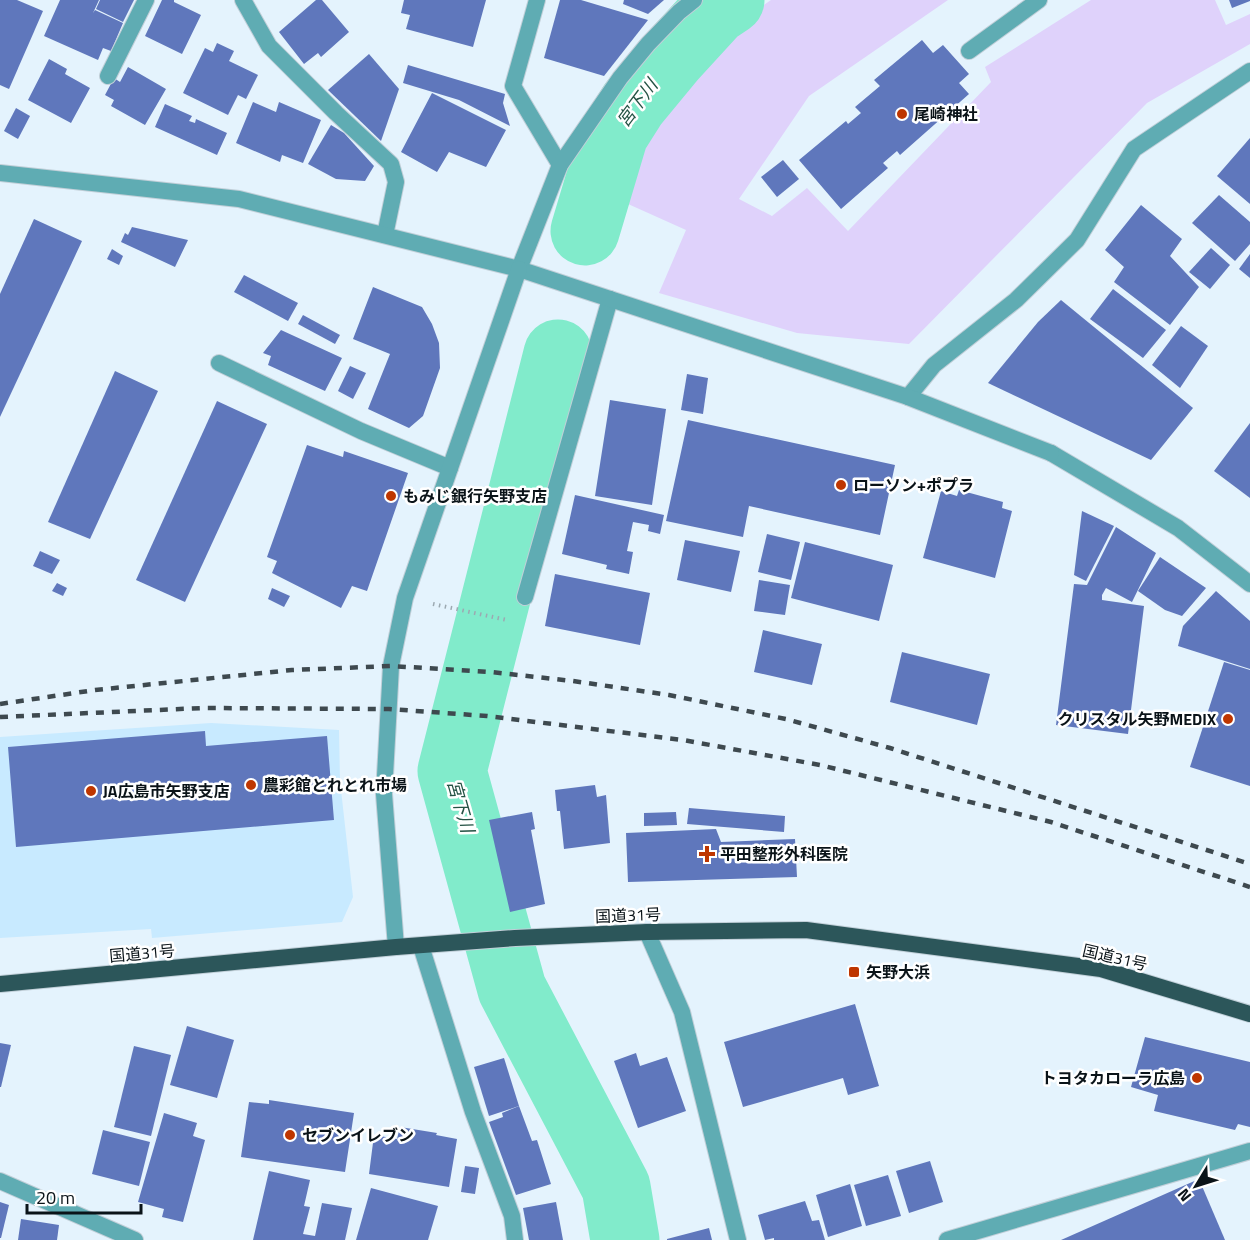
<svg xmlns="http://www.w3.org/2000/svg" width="1250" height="1240" font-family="'Titillium Web','Noto Sans JP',sans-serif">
<rect width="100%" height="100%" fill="#e4f3fd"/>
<path fill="#c8eaff" d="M211 723 339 730 340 781 353 897 342 922 152 938 151 929 0 938V737Z"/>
<path fill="#dfd2fb" d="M771 0H948L809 96 739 199 772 216 807 188 848 231 991 82 985 67 1091 0H1215L1226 25 1250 14V44L1147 103 909 344 797 333 659 293 686 230 608 195 701 49Z"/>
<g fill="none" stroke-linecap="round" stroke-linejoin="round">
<g stroke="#81ebcb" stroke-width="69">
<path d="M585 231 614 134 633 104 671 58 715 10 730 0"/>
<path d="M558 354 452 771 512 989 616 1187 625 1240"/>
</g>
</g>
<g fill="#5f77bc">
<path d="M0 0H17L43 11 9 89 0 85Z"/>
<path d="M60 0H99L93 13 95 10 123 23 111 51 103 48 98 60 44 36Z"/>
<path d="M100 0H134L123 22 96 9Z"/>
<path d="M162 0H174V2L201 15 182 54 145 36Z"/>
<path d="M316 0H322L349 32 321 57 318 53 304 64 279 32Z"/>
<path d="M404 0H486L473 47 406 29 410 15 401 13Z"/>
<path d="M560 0H581L648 20 604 76 544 58Z"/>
<path d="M624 0H664L648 14 623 4Z"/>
<path d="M1229 0H1250V1L1232 8Z"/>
<path d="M922 40 933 53 943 45 969 74 959 83 969 94 900 155 897 151 883 163 888 168 841 209 799 160 846 121 848 124 861 113 855 107 880 86 874 80Z"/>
<path d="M217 43 234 51 229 61 258 75 246 99 238 95 228 115 183 93 205 48 213 52Z"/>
<path d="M369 54 399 89 381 141 328 90Z"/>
<path d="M49 59 67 69 65 74 90 88 71 123 28 100Z"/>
<path d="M408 65 505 94 503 103 510 126 459 100 403 83Z"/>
<path d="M128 67 166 89 145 125 111 106 114 100 105 95 114 78 120 82Z"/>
<path d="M432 93 506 130 486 167 449 152 437 172 401 152Z"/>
<path d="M253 102 276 112 279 102 321 120 303 163 282 155 280 162 236 143Z"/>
<path d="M165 104 192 116 189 121 195 123 196 119 227 133 217 155 155 127Z"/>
<path d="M16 108 30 116 18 139 4 131Z"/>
<path d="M331 125 344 133 374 166 365 181 336 179 308 164Z"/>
<path d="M1250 138V204L1217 176Z"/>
<path d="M783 160 799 179 777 197 761 177Z"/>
<path d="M1219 195 1250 222V244L1235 261 1192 223Z"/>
<path d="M1141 205 1182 239 1170 256 1199 287 1170 325 1114 282 1124 267 1105 250Z"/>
<path d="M34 219 82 241 0 417V294Z"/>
<path d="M132 227 188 240 175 267 121 242 125 233 128 235Z"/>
<path d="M1211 248 1230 265 1210 289 1189 272Z"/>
<path d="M112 249 123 256 119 265 107 259Z"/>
<path d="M1250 254V278L1239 269Z"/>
<path d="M244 275 298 303 288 321 234 292Z"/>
<path d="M373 287 422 307 432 324 439 343 440 368 423 416 409 428 368 409 390 354 353 339Z"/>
<path d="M1113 289 1166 330 1143 358 1090 319Z"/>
<path d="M1061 300 1193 408 1151 460 988 383 1038 322Z"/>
<path d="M303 315 340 335 335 344 298 324Z"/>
<path d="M1181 326 1208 346 1180 388 1152 365Z"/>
<path d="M281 330 342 358 325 391 268 365 271 356 263 353Z"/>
<path d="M350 366 366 373 353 399 338 391Z"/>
<path d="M115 371 158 391 90 539 48 522Z"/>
<path d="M687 374 708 378 703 414 681 410Z"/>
<path d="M610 400 666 409 652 505 595 496Z"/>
<path d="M217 401 267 424 185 602 136 580Z"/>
<path d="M688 420 895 465 880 535 749 506 743 537 666 521Z"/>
<path d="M1250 423V498L1214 471Z"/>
<path d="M307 445 343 457 344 451 408 473 367 591 352 586 341 608 272 573 277 561 267 557Z"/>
<path d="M959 490 1003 502 1002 508 1012 511 995 578 923 558 941 491 957 496Z"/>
<path d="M575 495 664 515 660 534 648 531 649 525 633 522 627 551 633 552 629 574 606 569 607 565 562 554Z"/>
<path d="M1082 511 1114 526 1086 581 1074 575Z"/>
<path d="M1116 527 1156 553 1132 602 1106 588 1102 595V600L1144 606 1128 734 1056 725 1074 584 1087 585Z"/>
<path d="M767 534 800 542 791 580 758 572Z"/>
<path d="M685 540 740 551 731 592 677 580Z"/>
<path d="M805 542 893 565 879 621 791 598Z"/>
<path d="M40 551 60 560 52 574 33 566Z"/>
<path d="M1160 557 1206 588 1182 616 1165 610 1138 591Z"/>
<path d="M555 574 650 593 640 645 545 626Z"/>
<path d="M759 580 790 585 785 615 754 611Z"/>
<path d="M57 583 67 588 63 596 52 591Z"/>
<path d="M272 588 290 596 284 607 268 599Z"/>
<path d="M1216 591 1250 621V669L1178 646 1183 626Z"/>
<path d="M763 630 822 644 812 685 754 672Z"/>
<path d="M902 652 990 674 977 725 890 702Z"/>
<path d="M1224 662 1250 670V786L1190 767Z"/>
<path d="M205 731 206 746 327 736 334 820 16 847 8 747Z"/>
<path d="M595 785 597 797 606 795 610 843 564 849 560 811H557L555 790Z"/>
<path d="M689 808 785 816 784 832 687 824Z"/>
<path d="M532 812 535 829 531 830 545 904 510 912 489 820Z"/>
<path d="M676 812 677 825 644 826V813Z"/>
<path d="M716 829 721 842 795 839 797 877 628 882 626 833Z"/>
<path d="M855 1004 879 1086 848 1095 843 1078 743 1107 724 1042Z"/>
<path d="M187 1026 234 1040 217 1098 170 1085Z"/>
<path d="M1145 1037 1250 1062V1127L1238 1124 1235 1130 1154 1111 1158 1095 1131 1087Z"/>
<path d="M0 1043 11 1045 1 1087H0Z"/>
<path d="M134 1046 171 1055 151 1136 114 1127Z"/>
<path d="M636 1053 640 1066 667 1057 686 1111 638 1128 614 1061Z"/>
<path d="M504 1058 519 1106 489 1116 474 1067Z"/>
<path d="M269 1100 354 1113 345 1172 241 1157 249 1102 269 1104Z"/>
<path d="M519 1106 532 1141 537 1140 551 1184 516 1195 489 1122 503 1117 502 1113Z"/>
<path d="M164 1113 197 1123 193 1136 205 1140 183 1222 162 1217 164 1209 138 1202Z"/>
<path d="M400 1127 437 1133 436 1135 457 1139 449 1187 369 1174 374 1135 397 1139Z"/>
<path d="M103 1130 150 1142 139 1186 92 1174Z"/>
<path d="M930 1161 943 1202 909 1213 896 1171Z"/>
<path d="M465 1166 479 1168 475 1194 461 1192Z"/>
<path d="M269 1171 310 1180 304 1206 310 1207 303 1234 315 1236 322 1203 352 1208 345 1240H253Z"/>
<path d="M888 1175 901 1216 866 1226 854 1185Z"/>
<path d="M1199 1179 1225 1240H1061Z"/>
<path d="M850 1184 862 1226 828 1237 816 1195Z"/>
<path d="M371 1188 438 1206 428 1240H356Z"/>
<path d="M805 1201 812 1221 819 1220 825 1240H774V1238L765 1240 758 1215Z"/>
<path d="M0 1202 9 1205 1 1238H0Z"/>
<path d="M556 1202 563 1240H529L523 1208Z"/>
<path d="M21 1219 59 1225 57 1240H18Z"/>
<path d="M709 1228 712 1240H667V1239Z"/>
</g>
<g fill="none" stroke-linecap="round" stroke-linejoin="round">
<g stroke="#c1cfd8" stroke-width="18">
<g id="service">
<path d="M969 51 1039 0"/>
<path d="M108 76 146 0"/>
<path d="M219 363 361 431 450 468"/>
<path d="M525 597 610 299"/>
</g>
</g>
<g stroke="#c1cfd8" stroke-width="18">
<g id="minor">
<path d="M243 0 269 46 336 113 391 164 396 182 385 235"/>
<path d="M537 0 513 86 560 165"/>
<path d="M519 269 560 165 620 78 648 44 679 12 694 0"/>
<path d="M908 397 934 365 1016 300 1077 240 1134 149 1250 71"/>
<path d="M1051 453 1178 528 1250 584"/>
<path d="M647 932 682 1012 738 1240"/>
<path d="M421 946 473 1112 512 1216 515 1240"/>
<path d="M0 1181 135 1240"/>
<path d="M947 1240 1250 1151"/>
</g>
</g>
<g stroke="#c1cfd8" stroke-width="18">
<g id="tertiary">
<path d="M0 173 239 199 519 269 908 397 1051 453"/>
<path d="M396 947 384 794 391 666 405 598 519 269"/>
</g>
</g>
<g stroke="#c1cfd8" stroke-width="18">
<path id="trunk" d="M0 984 396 947 515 938 647 932 806 930 1101 969 1250 1014"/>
</g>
<path stroke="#9ca9b1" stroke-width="4" stroke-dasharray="1.5 4.5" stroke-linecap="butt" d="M433 604 507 620"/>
<use href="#service" stroke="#5facb3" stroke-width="16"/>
<use href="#minor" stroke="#5facb3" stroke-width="16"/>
<use href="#tertiary" stroke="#5facb3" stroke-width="16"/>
<use href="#trunk" stroke="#2c565a" stroke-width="16"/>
<g stroke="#3e494f" stroke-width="4.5" stroke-dasharray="8 8" stroke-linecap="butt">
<path d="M0 704 95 690 292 670 391 666 491 672 573 681 669 695 786 719 890 748 1250 864"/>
<path d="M0 717 203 708 389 709 487 716 683 740 820 765 1051 822 1250 887"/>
</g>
</g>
<g fill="#be3600" stroke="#fff" stroke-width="2">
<circle cx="902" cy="114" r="6"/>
<circle cx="841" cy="485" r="6"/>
<circle cx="391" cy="496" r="6"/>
<circle cx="1228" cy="719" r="6"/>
<circle cx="251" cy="785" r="6"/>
<circle cx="91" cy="791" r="6"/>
<path d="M704 845h6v6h6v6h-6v6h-6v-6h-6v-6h6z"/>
<rect x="848" y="966" width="12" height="12" rx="3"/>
<circle cx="1197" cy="1078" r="6"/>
<circle cx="290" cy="1135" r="6"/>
</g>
<g text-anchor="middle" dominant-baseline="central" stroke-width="5" stroke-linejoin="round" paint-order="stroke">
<g font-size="16" font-weight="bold" fill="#0a1318" stroke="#fff" text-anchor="start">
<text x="914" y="114">尾崎神社</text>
<text x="853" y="485">ローソン+ポプラ</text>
<text x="403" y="496">もみじ銀行矢野支店</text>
<text x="1216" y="719" text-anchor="end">クリスタル矢野MEDIX</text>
<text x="263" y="785">農彩館とれとれ市場</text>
<text x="103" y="791">JA広島市矢野支店</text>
<text x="720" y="854">平田整形外科医院</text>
<text x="866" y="972">矢野大浜</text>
<text x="1185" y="1078" text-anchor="end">トヨタカローラ広島</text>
<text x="302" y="1135">セブンイレブン</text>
</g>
<g font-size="16" fill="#0a1318" stroke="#fff">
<text transform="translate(628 915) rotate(-2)">国道31号</text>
<text transform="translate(142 953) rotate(-5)">国道31号</text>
<text transform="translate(1115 957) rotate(13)">国道31号</text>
</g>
<g font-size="18" font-style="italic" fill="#255345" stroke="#fff">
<text transform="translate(637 103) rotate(-53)">宮下川</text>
<text transform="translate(461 806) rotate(74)">宮下川</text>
</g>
</g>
<g transform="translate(1196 1186) rotate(232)" stroke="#ffffff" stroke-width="4.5" paint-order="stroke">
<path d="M0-4.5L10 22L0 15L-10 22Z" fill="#0a1318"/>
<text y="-9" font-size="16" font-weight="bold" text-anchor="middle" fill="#0a1318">N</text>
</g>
<path d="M27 1204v9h114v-9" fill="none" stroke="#0a1318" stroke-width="3"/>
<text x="36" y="1204" font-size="18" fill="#0a1318" stroke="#ffffff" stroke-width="4.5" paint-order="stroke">20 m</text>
</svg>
